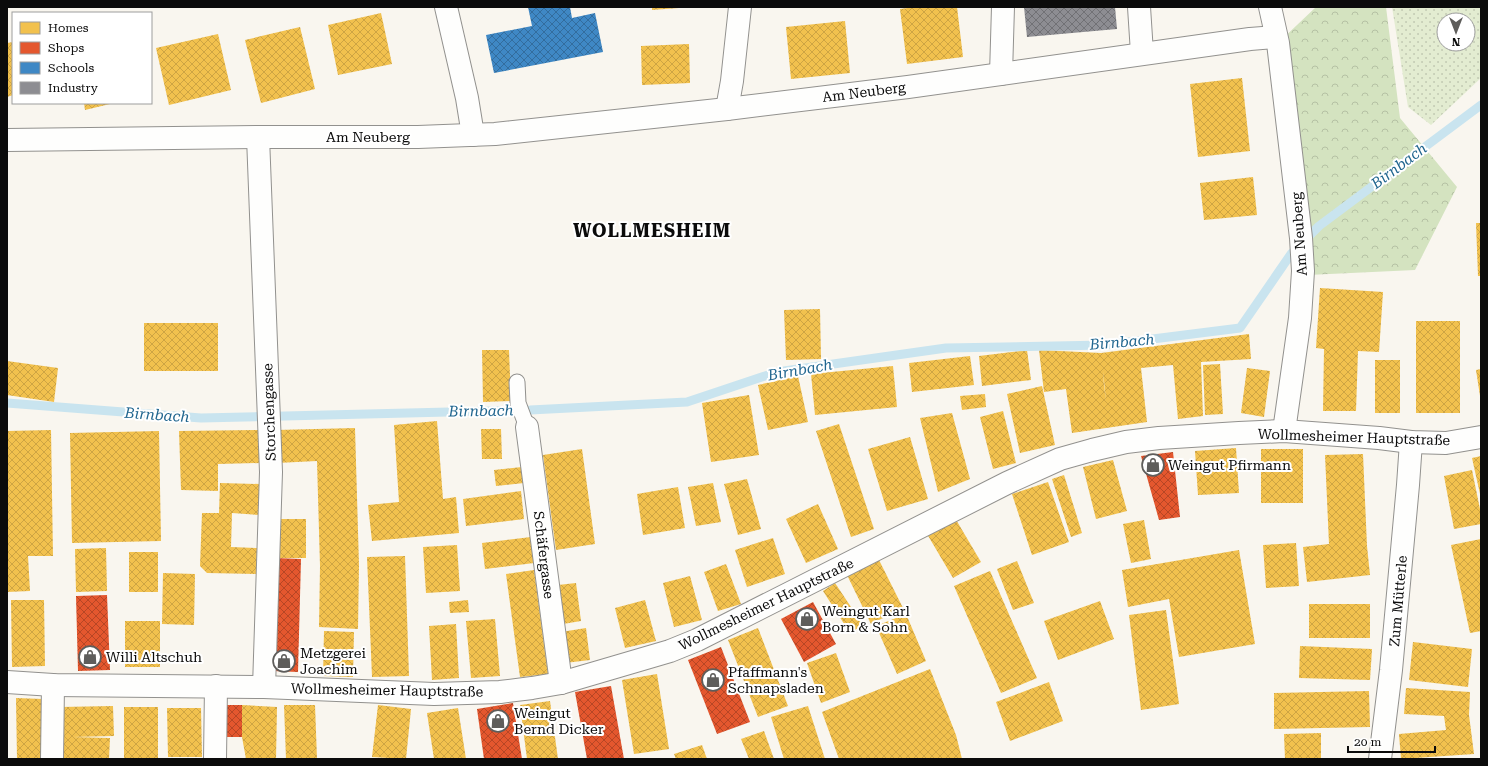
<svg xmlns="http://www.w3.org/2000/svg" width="1488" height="766" font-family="'Roboto Serif',serif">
<defs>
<pattern id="grass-dots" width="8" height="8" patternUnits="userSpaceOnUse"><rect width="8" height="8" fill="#e3ecd1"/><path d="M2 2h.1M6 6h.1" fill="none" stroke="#c1c9b2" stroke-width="1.8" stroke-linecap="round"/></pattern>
<pattern id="forest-crowns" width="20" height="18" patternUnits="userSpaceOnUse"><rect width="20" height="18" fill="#d4e3c0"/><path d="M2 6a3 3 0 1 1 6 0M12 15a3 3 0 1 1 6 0" fill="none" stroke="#b5c1a4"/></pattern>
<pattern id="homes-cross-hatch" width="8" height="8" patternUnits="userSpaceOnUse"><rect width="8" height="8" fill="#f2c14e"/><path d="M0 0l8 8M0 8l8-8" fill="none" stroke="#cea443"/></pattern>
<pattern id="shops-cross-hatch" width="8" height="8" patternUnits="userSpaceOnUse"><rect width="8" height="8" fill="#e4572e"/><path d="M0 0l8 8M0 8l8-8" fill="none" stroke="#b74625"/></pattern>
<pattern id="schools-cross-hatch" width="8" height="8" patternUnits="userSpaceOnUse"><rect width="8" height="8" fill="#3f88c5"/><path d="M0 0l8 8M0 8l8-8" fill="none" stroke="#336d9e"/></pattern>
<pattern id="industry-cross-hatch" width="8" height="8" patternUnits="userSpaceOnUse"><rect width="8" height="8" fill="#8d8d92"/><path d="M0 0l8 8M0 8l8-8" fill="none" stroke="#717175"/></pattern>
</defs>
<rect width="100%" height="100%" fill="#f9f6ef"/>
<path fill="url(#grass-dots)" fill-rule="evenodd" d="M1392 7H1481V78L1431 125 1408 107ZM1444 20H1468V44H1444Z"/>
<path fill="url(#forest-crowns)" d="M1316 7H1386L1400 118 1457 187 1415 270 1308 275 1278 43Z"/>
<g fill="url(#homes-cross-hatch)" fill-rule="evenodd">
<path d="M652 7H678L679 8 652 10Z"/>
<path d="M915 7H957L963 57 907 64 900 9Z"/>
<path d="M381 13 392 64 338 75 328 25Z"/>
<path d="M845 21 850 73 791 79 786 27Z"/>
<path d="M300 27 315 89 261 103 245 40Z"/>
<path d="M218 34 231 90 169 105 156 48Z"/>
<path d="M13 42V95L7 97V43Z"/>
<path d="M689 44 690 83 642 85 641 46Z"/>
<path d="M1242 78 1250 151 1198 157 1190 84Z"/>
<path d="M84 103H110V104L85 110Z"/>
<path d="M1253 177 1257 215 1204 220 1200 183Z"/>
<path d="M1476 223H1481V276H1478Z"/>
<path d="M1320 288 1383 292 1379 352 1358 351 1356 411H1323L1324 349 1316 348Z"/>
<path d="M820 309 821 359 786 360 784 310Z"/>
<rect x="1416" y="321" width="44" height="92"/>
<rect x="144" y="323" width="74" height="48"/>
<path d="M1249 334 1251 359 1201 362 1203 416 1178 419 1173 365 1141 368 1147 422 1072 433 1066 389 1044 392 1039 350 1101 353ZM1103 371 1106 401 1104 385Z"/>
<path d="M482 350H509L511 401 483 402Z"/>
<path d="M1027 350 1031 380 982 386 979 356Z"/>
<path d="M970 356 974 385 912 392 909 363Z"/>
<rect x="1375" y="360" width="25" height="53"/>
<path d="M7 361 58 368 54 402 7 395Z"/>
<path d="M1220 364 1223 414 1205 415 1203 365Z"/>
<path d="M893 366 897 407 815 415 811 374Z"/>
<path d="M1247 368 1270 371 1264 417 1241 413Z"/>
<path d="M1481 369V396H1480L1476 370Z"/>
<path d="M798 376 808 422 768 430 758 385Z"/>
<path d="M1042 386 1055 445 1020 453 1007 394Z"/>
<path d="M985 394 986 407 962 410 960 396Z"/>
<path d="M749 395 759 455 711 462 702 403Z"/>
<path d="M1003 411 1016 463 993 469 980 417Z"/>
<path d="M952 413 970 479 938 492 920 418Z"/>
<path d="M437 421 443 499 456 497 459 533 372 541 368 505 399 502 394 425Z"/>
<path d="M839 424 874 529 851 537 816 431Z"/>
<path d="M355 428 359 565 358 629 319 627 320 566 317 461 277 463 276 430Z"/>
<path d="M481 429H501L502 459H482Z"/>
<path d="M51 430 53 556H28L30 591 7 592V431Z"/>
<path d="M259 430 260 463 218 464V491L181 490 179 431Z"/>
<path d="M159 431 161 541 72 543 70 433Z"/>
<path d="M910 437 928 499 887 511 868 449Z"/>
<path d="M1236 448 1239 493 1198 495 1195 451Z"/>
<path d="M582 449 595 544 556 550 543 455Z"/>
<rect x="1261" y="449" width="42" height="54"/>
<path d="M1363 454 1367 546 1370 575 1307 582 1303 547 1329 544 1325 455Z"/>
<path d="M1481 456V494H1480L1472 458Z"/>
<path d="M1113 460 1127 511 1096 519 1083 467Z"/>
<path d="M522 467 524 483 496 486 494 470Z"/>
<path d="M1472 470 1481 514V524L1454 529 1444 476Z"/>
<path d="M1064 475 1082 533 1071 537 1052 479Z"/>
<path d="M747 479 761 529 738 535 724 484Z"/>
<path d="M1048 482 1069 542 1032 555 1012 494Z"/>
<path d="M220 483 260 484 259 515 232 513 231 547 257 548 256 574 207 573 200 566 202 513H219Z"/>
<path d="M713 483 721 522 696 526 688 487Z"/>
<path d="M678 487 685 528 643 535 637 494Z"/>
<path d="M521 491 524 519 466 526 463 499Z"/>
<path d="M818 504 838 549 806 563 786 519Z"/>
<path d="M955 518 981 562 953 578 927 534Z"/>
<rect x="276" y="519" width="30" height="39"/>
<path d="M1144 520 1151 559 1131 563 1123 524Z"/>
<path d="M531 537 534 563 485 569 482 543Z"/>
<path d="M773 538 785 574 747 587 735 550Z"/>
<path d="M1481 539V631L1470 633 1451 545Z"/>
<path d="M1296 543 1299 586 1266 588 1263 545Z"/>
<path d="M457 545 460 591 426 593 423 547Z"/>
<path d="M106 548 107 591 76 592 75 549Z"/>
<path d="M1239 550 1255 644 1179 657 1169 599 1128 607 1122 570Z"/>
<rect x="129" y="552" width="29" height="40"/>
<path d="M405 556 409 676 372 677 367 557Z"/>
<path d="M879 560 903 608 871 624 847 575Z"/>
<path d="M1017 561 1034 603 1013 610 997 569Z"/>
<path d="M726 564 741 604 718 611 704 572Z"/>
<path d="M534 570 548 674 520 677 506 574Z"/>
<path d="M990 571 1037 678 1001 693 954 586Z"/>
<path d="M163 573 195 574 194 625 162 624Z"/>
<path d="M690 576 702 620 674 627 663 583Z"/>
<path d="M576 583 581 621 563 624 558 585Z"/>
<path d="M835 583 863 625 850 633 823 591Z"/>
<path d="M11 600H44L45 666 12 667Z"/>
<path d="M468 600 469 612 450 613 449 602Z"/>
<path d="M645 600 656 641 625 648 615 608Z"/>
<path d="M1100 601 1114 639 1058 660 1044 621Z"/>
<rect x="1309" y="604" width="61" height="34"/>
<path d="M1166 610 1179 704 1141 710 1129 615Z"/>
<path d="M906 614 926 661 897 674 876 626Z"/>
<path d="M495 619 500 676 471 678 466 621Z"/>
<rect x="125" y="621" width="35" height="46"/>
<path d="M456 624 459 678 432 680 429 626Z"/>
<path d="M586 628 590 660 565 663 561 632Z"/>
<path d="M758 628 788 706 758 717 728 640Z"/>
<path d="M324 631 354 632 353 677 323 676Z"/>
<path d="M1413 642 1472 649 1468 687 1409 680Z"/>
<path d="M1300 646 1372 649 1370 680 1299 678Z"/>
<path d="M836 653 850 692 821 703 807 663Z"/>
<path d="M930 669 956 735 962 759H839L822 712Z"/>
<path d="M657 674 669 749 634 754 622 680Z"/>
<path d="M1049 682 1063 721 1010 741 996 702Z"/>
<path d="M1406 688 1470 692 1469 715 1474 754 1401 759 1399 734 1446 730 1444 716 1404 714Z"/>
<path d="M1369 691 1370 727 1274 729V693Z"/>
<path d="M16 698 43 699V759H17Z"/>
<path d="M550 701 558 759H527L520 705Z"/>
<path d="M242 705 277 707 276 759H246L242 737Z"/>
<path d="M284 705H315L317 759H286Z"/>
<path d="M378 705 411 709 406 759 372 757Z"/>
<path d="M113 706 114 736 73 737 110 738 109 759H63L60 707Z"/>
<path d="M808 706 825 759H784L771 717Z"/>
<rect x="124" y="707" width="34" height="52"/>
<path d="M167 708H201L202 757H168Z"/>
<path d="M458 708 466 759H434L427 713Z"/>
<path d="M764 731 774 759H749L741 739Z"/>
<path d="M1321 733V759H1285L1284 734Z"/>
<path d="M702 745 707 759H676L674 754Z"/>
</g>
<g fill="url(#shops-cross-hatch)">
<path d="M1173 452 1180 517 1159 520 1141 456Z"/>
<path d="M276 558 301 559 298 672 272 671Z"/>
<path d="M107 595 110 670 78 671 76 596Z"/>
<path d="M813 602 836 644 804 662 781 619Z"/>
<path d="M721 647 750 722 717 734 688 660Z"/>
<path d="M611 686 624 759H587L575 692Z"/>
<path d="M513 703 522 759H484L477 709Z"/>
<rect x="223" y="705" width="19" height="32"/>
</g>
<path fill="url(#schools-cross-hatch)" d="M528 7H570L572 18 595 13 603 52 494 73 486 35 532 26Z"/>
<path fill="url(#industry-cross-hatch)" d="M1024 7H1115L1117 29 1027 37Z"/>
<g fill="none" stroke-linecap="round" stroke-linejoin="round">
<path stroke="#c9e4ef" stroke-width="9" d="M7 403 201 418 530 410 687 402 777 372 946 348 1105 345 1240 328 1291 254 1319 226 1481 105"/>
<g stroke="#92918e" stroke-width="17">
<path id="lane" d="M517 382 518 403 527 427"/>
</g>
<g stroke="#92918e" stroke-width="24">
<g id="street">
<path d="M446 7 467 98 473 135"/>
<path d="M1139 7 1142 53"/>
<path d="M1270 7 1278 43 1301 238 1303 271 1300 318 1284 431"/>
<path d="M1001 74 1003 7"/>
<path d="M727 109 732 81 740 7"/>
<path d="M258 137 271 472 264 687"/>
<path d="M7 140 258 137H418L495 134 727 109 908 87 1250 39 1276 37"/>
<path d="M527 427 561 683"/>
<path d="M7 682 53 685 264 687 434 694 500 692 532 688 561 683 670 651 697 640 1007 483 1060 459 1092 450 1126 442 1159 438 1239 433 1284 431 1379 438 1411 442 1446 443 1481 437"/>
<path d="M52 759 53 685"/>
<path d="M215 759 216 686"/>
<path d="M1380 759 1391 670 1408 485 1411 442"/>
</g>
</g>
<use href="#lane" stroke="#fefefd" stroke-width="15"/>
<use href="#street" stroke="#fefefd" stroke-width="22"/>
</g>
<defs>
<g id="shop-ring" transform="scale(1.15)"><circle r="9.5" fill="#fff" stroke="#5e5d5b" stroke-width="1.5"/><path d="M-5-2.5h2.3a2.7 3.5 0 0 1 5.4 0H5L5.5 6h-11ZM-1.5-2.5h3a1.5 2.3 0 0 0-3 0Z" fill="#5e5d5b"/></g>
</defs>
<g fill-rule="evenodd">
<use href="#shop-ring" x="1153" y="465"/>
<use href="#shop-ring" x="807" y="619"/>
<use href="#shop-ring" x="90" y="657"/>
<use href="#shop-ring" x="284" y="661"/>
<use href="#shop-ring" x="713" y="680"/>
<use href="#shop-ring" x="498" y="721"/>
</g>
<g text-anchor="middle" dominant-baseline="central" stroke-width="4" stroke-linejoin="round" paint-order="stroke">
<g font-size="14" fill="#0b0b0b" stroke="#fff">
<text transform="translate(864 92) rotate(-7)">Am Neuberg</text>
<text x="368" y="137">Am Neuberg</text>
<text transform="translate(1299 234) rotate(-94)">Am Neuberg</text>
<text transform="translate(269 412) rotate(-92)">Storchengasse</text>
<text transform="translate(1354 437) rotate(2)">Wollmesheimer Hauptstraße</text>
<text transform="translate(544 555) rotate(83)">Schäfergasse</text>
<text transform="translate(1398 601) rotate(-85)">Zum Mütterle</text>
<text transform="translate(766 604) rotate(-26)">Wollmesheimer Hauptstraße</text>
<text transform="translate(387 690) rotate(1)">Wollmesheimer Hauptstraße</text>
</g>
<g font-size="14" fill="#0b0b0b" stroke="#fff" text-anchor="start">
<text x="1168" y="465">Weingut Pfirmann</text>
<text x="822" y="611">Weingut Karl<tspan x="822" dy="16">Born &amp; Sohn</tspan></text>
<text x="300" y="653">Metzgerei<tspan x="300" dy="16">Joachim</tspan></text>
<text x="106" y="657">Willi Altschuh</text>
<text x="728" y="672">Pfaffmann's<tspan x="728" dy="16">Schnapsladen</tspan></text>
<text x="514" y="713">Weingut<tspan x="514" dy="16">Bernd Dicker</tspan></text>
</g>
<g font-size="15" font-style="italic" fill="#21668f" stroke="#fff">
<text transform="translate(1399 166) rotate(-37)">Birnbach</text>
<text transform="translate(1122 342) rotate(-5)">Birnbach</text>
<text transform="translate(800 370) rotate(-10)">Birnbach</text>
<text transform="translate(481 411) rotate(-1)">Birnbach</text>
<text transform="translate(157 415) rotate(4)">Birnbach</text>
</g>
<g font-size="18" font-weight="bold" letter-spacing="1" fill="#0b0b0b" stroke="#fff">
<text x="652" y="230">WOLLMESHEIM</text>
</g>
</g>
<rect width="1488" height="766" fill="none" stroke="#0b0b0b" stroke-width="16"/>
<rect x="12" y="12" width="140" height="92" fill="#ffffff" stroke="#9d9d9d"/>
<rect x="20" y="22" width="20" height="12" fill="#f2c14e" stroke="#9d9d9d"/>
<text x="48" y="32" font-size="12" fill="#0b0b0b">Homes</text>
<rect x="20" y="42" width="20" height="12" fill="#e4572e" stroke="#9d9d9d"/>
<text x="48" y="52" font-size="12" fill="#0b0b0b">Shops</text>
<rect x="20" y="62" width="20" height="12" fill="#3f88c5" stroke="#9d9d9d"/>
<text x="48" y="72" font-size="12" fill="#0b0b0b">Schools</text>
<rect x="20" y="82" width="20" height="12" fill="#8d8d92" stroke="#9d9d9d"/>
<text x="48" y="92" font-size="12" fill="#0b0b0b">Industry</text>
<g transform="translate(1456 32) rotate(180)"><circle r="19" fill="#ffffff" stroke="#9d9d9d"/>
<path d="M0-3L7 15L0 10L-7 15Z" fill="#5e5d5b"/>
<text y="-6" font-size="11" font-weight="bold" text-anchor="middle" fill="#0b0b0b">N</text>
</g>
<path d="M1348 746v6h87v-6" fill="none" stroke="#0b0b0b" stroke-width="2"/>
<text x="1354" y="746" font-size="12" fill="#0b0b0b" stroke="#ffffff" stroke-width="3" paint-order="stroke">20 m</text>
</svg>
